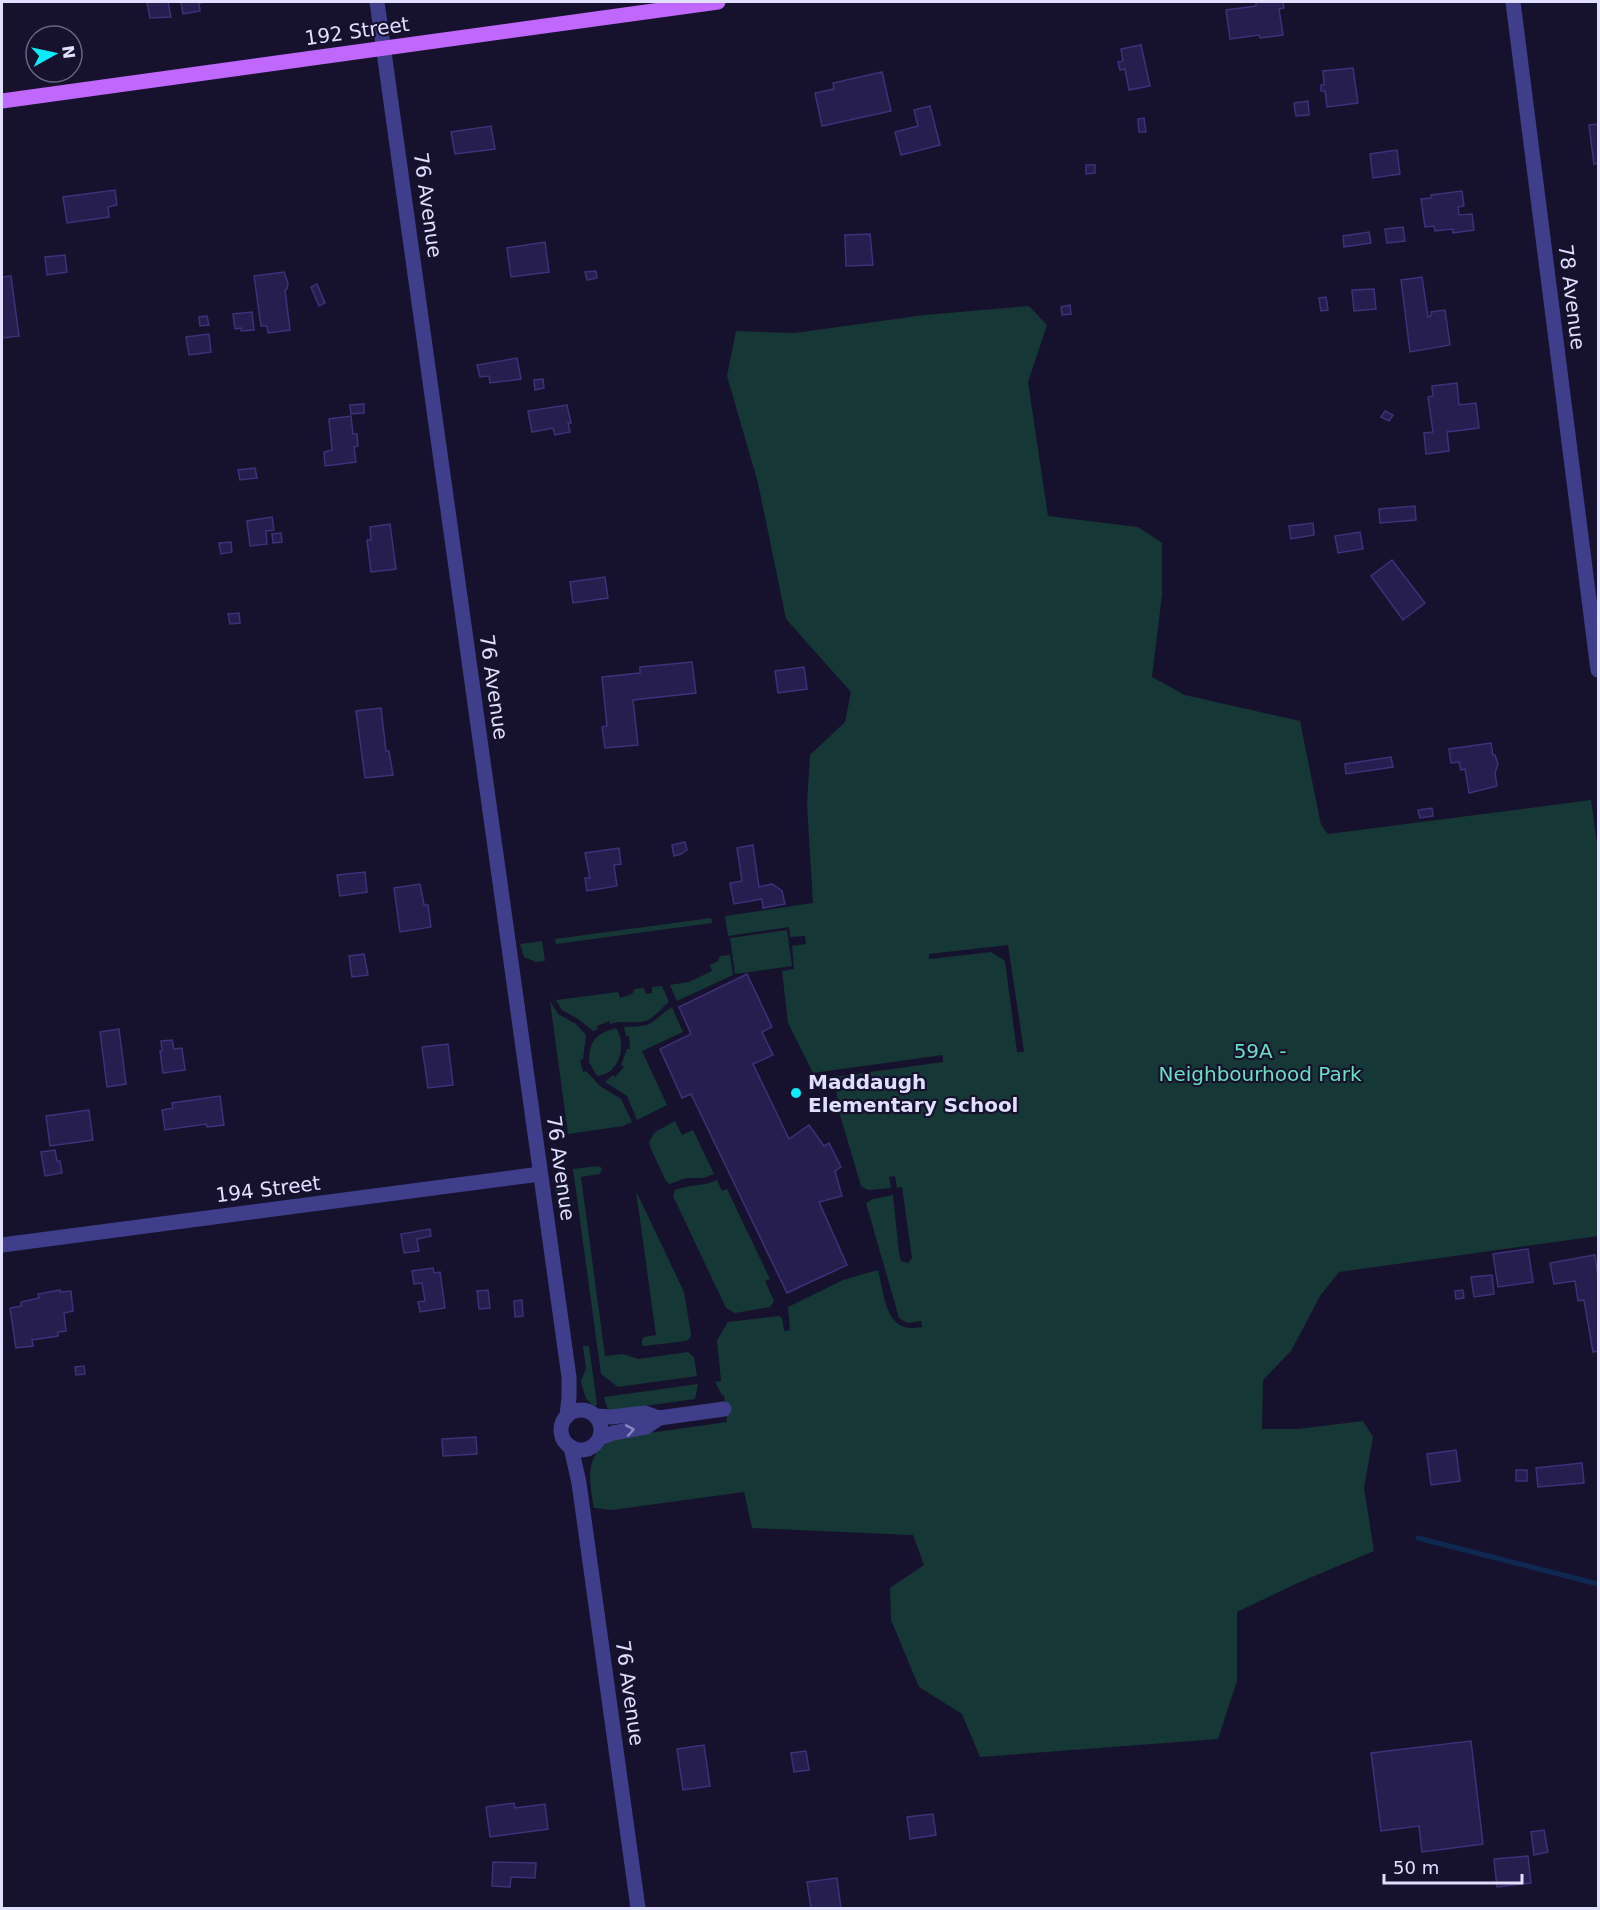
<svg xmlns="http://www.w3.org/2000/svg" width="1600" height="1910" font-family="'DejaVu Sans',sans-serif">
<rect width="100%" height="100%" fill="#16122d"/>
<g fill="#153735" fill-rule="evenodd">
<path d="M1029 306 1047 325 1028 382 1048 516 1138 527 1162 543V595L1152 677 1185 695 1300 721 1321 825 1328 834 1591 800 1598 851V1236L1339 1272 1320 1296 1291 1351 1263 1380 1262 1429H1298L1363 1421 1373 1437 1364 1488 1374 1551 1300 1582 1237 1612V1681L1218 1739 980 1757 962 1714 919 1687 891 1620 890 1588 924 1565 913 1535 752 1528 744 1492 612 1510 594 1508C588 1475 584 1450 621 1437L727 1422 724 1395H722L715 1382 721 1381 717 1340 728 1322 779 1316 782 1318 784 1331 790 1330 788 1307 843 1280 878 1270C885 1297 885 1335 922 1327L921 1321 907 1323 899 1318 866 1203 873 1199 893 1195 899 1253 901 1261 908 1263 912 1258 902 1187 897 1188 895 1176 889 1177 891 1188 868 1190 861 1186 840 1115 834 1077 943 1062V1055L813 1073 788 1023 782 971 794 969 792 946 806 944 805 936 790 937 789 927 728 936 725 916 813 903 807 805 810 755 845 722 851 692 786 619 758 483 727 376 736 331 795 333 924 315ZM1008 945 1024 1051V1052H1017L1005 961 991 952 929 959V954Z"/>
<path d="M711 918 712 923 556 944 555 939Z"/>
<path d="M787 930 792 966 735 974 730 938Z"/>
<path d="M542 941 545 961 536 962 524 957 520 944Z"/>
<path d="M730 955 733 975 677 1001 670 985 689 982 712 971 710 965 718 961 720 956Z"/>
<path d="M662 986 669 1002C663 1007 657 1014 650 1019 638 1026 623 1019 610 1024L609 1021 597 1026 598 1029 593 1031 578 1019 562 1010 556 1000 618 992 620 998 632 994 635 989 644 988 646 994 652 993V987Z"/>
<path d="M550 1001 558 1014 576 1024 586 1035 583 1059 580 1060 583 1072 586 1071 600 1086 621 1099 632 1122 623 1126 568 1134Z"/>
<path d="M672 1007 683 1032 642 1051 667 1105 637 1120 627 1096 605 1082 613 1075 615 1077 624 1067 621 1065 627 1049H630L629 1036H626L624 1027C657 1026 647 1024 672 1007Z"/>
<path d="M616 1028C627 1044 620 1074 597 1076L589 1062C589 1040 596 1034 616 1028Z"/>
<path d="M675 1121 682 1135 693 1130 714 1174 703 1178H686L670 1184 666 1181 651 1149 649 1142 655 1132Z"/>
<path d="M598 1166 602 1168 600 1174 581 1177 605 1356 623 1354 638 1359 688 1352 694 1357 697 1376 618 1387 601 1374 573 1169Z"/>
<path d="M562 1172 566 1177 570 1207 565 1208 556 1196 555 1187 556 1178Z"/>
<path d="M717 1180 722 1191 727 1189 770 1279 765 1281 774 1301 770 1307 735 1313 726 1308 673 1196 675 1190C689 1184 703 1187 717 1180Z"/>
<path d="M636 1191 684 1292 691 1334 690 1338 686 1341 644 1346 642 1345V1340L644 1337 656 1335Z"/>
<path d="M583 1346H589L597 1404 594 1407 586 1398 582 1386 581 1381 586 1368Z"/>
<path d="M698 1384 695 1399 608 1411 604 1397Z"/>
</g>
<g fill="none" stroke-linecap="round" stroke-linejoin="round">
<path stroke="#0e2850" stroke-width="5" d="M1418 1538 1598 1584"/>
</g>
<g fill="#261e4e" stroke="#3d3179" stroke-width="1.5">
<path d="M147 2H168L171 17 150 18Z"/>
<path d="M181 2H208L199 3 200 11 183 14Z"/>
<path d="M1256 2H1283L1284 8 1279 9 1283 35 1260 38 1259 35 1230 39 1226 10 1256 6Z"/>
<path d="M1141 45 1150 86 1129 90 1125 69 1120 70 1118 62 1123 61 1121 49Z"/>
<path d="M1353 68 1358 103 1327 107 1325 91H1321V85H1324L1323 71Z"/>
<path d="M882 72 891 111 822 126 815 93 834 89 833 83Z"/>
<path d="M1308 101 1309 115 1296 116 1294 103Z"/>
<path d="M930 106 940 145 901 155 895 132 918 126 914 110Z"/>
<path d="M1144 118 1146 132H1139L1138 119Z"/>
<path d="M1598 124V163L1594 164 1589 125Z"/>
<path d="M491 126 495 149 455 154 451 132Z"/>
<path d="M1397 150 1400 174 1373 178 1370 154Z"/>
<path d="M1086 165H1095V173L1086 174Z"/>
<path d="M115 190 117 205 108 207 109 217 67 223 63 197Z"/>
<path d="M1462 191 1464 206 1458 207 1459 215 1472 214 1474 230 1453 233V229L1435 231 1434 226 1425 227 1421 199 1431 198V195Z"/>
<path d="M1403 227 1405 241 1387 243 1385 229Z"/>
<path d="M1369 232 1371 243 1344 247 1343 236Z"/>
<path d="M870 234 873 265 846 266 845 235Z"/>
<path d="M545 242 549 272 511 277 507 248Z"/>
<path d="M65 255 67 272 47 275 45 257Z"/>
<path d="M596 271 597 278 587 280 585 272Z"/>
<path d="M284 272 288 283 287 289 285 290 290 330 268 333 267 326H261L254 276Z"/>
<path d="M11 276 19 336 2 338V277Z"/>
<path d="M1422 277 1428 317 1431 316V312L1445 310 1450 345 1410 352 1401 280Z"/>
<path d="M317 284 325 303 319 306 311 287Z"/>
<path d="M1374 289 1376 309 1354 311 1352 290Z"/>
<path d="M1326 297 1328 310 1321 311 1319 298Z"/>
<path d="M1070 305 1071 314 1062 315 1061 307Z"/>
<path d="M252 312 254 330 241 331V328L235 329 233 314Z"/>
<path d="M207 316 209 325 200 326 199 317Z"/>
<path d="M209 334 211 352 189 355 186 337Z"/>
<path d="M517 358 521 379 490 383 489 376 480 377 477 365Z"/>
<path d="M543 379 544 388 535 390 534 380Z"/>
<path d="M1457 383 1459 405 1476 403 1479 428 1447 432 1449 451 1426 454 1424 433 1433 432 1428 397 1433 396 1432 386Z"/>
<path d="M364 404V413L351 414 350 405Z"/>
<path d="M567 405 571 423H568L570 432 555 435 553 428 532 432 528 411Z"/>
<path d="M1385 411 1393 415 1389 421 1381 417Z"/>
<path d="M351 416 353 434H357L358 446 354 447 356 462 325 466 324 452 332 450 329 419Z"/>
<path d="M255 468 257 478 240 480 238 470Z"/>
<path d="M1415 506 1416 520 1380 523 1379 509Z"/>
<path d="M272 517 274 530 266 531 267 544 250 546 247 521Z"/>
<path d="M1313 523 1314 535 1291 539 1289 526Z"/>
<path d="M390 524 396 569 371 572 367 540H371L370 527Z"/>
<path d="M1360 532 1363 549 1338 553 1335 536Z"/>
<path d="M281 533 282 542 273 543 272 534Z"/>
<path d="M231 542 232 552 221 554 219 543Z"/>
<path d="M1392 560 1425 603 1403 620 1371 576Z"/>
<path d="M605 577 608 598 573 603 570 582Z"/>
<path d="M239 613 240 623 230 624 228 614Z"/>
<path d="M692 662 696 693 633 700 638 745 605 748 602 727 607 726 602 677 640 673V667Z"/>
<path d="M804 667 807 689 778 693 775 671Z"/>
<path d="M381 708 386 751H389L393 775 365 778 356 711Z"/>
<path d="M1491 743 1493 755H1495L1498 764 1495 773 1497 786 1469 793 1465 769 1461 770 1459 762 1451 763 1449 749Z"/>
<path d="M1391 757 1393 767 1346 774 1345 764Z"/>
<path d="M1432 808 1433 816 1420 818 1418 810Z"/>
<path d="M685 842 687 850 681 854 674 856 672 845Z"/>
<path d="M753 845 759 887 772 884 782 891 785 904 763 908 762 899 734 904 730 883 742 881 737 848Z"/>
<path d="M619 848 621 864 614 865 617 886 587 891 585 878H590L585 853Z"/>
<path d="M365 872 367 892 340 896 337 875Z"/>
<path d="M420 884 424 905H428L431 927 400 932 394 888Z"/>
<path d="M364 954 368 975 352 977 349 956Z"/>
<path d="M747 974 772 1027 762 1032 773 1055 753 1064 789 1139 809 1125 824 1146 829 1143 841 1167 835 1171 842 1196 819 1202 847 1265 787 1293 691 1094 682 1098 660 1049 691 1034 679 1007Z"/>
<path d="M119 1029 126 1084 107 1087 100 1032Z"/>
<path d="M172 1040 174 1049 182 1048 185 1070 163 1073 160 1051H162L161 1041Z"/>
<path d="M448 1044 453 1085 428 1088 422 1047Z"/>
<path d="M220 1096 224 1125 207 1127 206 1124 165 1130 162 1110 173 1108 172 1103Z"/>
<path d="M89 1110 93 1140 50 1146 46 1116Z"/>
<path d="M55 1150 57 1161H60L62 1173 45 1176 41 1152Z"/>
<path d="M430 1229 431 1236 417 1239 419 1251 404 1253 401 1234Z"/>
<path d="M1528 1249 1533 1282 1498 1287 1493 1254Z"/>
<path d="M1595 1255 1598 1278V1351L1593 1352 1584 1300 1578 1301 1575 1281 1554 1284 1550 1263Z"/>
<path d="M433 1268 434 1273 440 1272 445 1308 420 1312 418 1302 425 1301 422 1283 414 1284 412 1271Z"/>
<path d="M1492 1275 1494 1294 1474 1297 1471 1277Z"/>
<path d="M60 1290V1292L71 1291 73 1311 64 1313 66 1331 58 1332V1336L32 1340 33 1346 16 1348 10 1308 21 1306V1302L39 1298 38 1294Z"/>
<path d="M488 1290 490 1308 479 1309 477 1291Z"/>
<path d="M1463 1290 1464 1298 1456 1299 1455 1291Z"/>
<path d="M522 1300 523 1316 515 1317 514 1301Z"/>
<path d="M84 1366 85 1374 76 1375 75 1367Z"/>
<path d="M476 1437 477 1454 443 1456 442 1439Z"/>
<path d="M1456 1450 1460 1481 1431 1485 1427 1454Z"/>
<path d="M1582 1463 1584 1483 1538 1487 1536 1468Z"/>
<rect x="1516" y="1470" width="11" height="11"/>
<path d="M1471 1741 1483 1844 1422 1852 1419 1826 1381 1831 1371 1753Z"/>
<path d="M704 1745 710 1786 683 1790 677 1749Z"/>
<path d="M806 1751 809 1770 794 1772 791 1753Z"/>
<path d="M514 1803 515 1808 545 1804 548 1829 490 1837 486 1807Z"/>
<path d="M933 1814 936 1835 910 1839 907 1817Z"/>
<path d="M1544 1830 1548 1852 1534 1855 1531 1832Z"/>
<path d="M1528 1856 1531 1883 1497 1887 1494 1859Z"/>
<path d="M493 1862 536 1863 535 1878 511 1877 510 1887 492 1886Z"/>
<path d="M837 1878 841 1908H811L807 1882Z"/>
</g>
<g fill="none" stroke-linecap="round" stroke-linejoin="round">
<g stroke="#3e3e8b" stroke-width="15">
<path d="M377 2 569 1377V1397L567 1416"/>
<path d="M1513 2 1598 670"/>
<path d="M2 1245 540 1174"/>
<circle cx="581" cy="1430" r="20"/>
<path d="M596 1416 611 1417 645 1413 659 1418 724 1409"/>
<path d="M600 1438 613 1433 646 1427 659 1418"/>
<path d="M571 1447 579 1483 638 1908"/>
</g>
<path stroke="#c067fd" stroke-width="15" d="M2 101 718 2"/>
</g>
<defs><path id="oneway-chevron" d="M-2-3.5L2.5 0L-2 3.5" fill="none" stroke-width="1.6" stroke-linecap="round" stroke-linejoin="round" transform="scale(1.5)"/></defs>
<use stroke="#8786bf" href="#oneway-chevron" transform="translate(630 1430) rotate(-10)"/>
<circle fill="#0decfc" stroke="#16122d" stroke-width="2" cx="796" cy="1093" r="6"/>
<g text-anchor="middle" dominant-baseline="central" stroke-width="4.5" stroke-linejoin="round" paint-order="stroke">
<g font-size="20" fill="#e1dfff" stroke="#16122d">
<text transform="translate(357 31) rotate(-8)">192 Street</text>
<text transform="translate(428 205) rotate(82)">76 Avenue</text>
<text transform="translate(1572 297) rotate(83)">78 Avenue</text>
<text transform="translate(494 687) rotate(82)">76 Avenue</text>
<text transform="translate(561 1168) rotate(82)">76 Avenue</text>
<text transform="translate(268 1189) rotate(-7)">194 Street</text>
<text transform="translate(630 1693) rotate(82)">76 Avenue</text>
</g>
<g font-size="20" fill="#69e0bf" stroke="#16122d">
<text x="1260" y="1051">59A -<tspan x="1260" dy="23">Neighbourhood Park</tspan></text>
</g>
<g font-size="20" font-weight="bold" fill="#e1dfff" stroke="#16122d" text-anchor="start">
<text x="808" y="1082">Maddaugh<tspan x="808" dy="23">Elementary School</tspan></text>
</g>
</g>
<rect width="1600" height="1910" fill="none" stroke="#e1dfff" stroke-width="6"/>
<g transform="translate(54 54) rotate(82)"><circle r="28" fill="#16122d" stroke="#676481" stroke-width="1.5"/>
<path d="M0-4.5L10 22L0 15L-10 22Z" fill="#0decfc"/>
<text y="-9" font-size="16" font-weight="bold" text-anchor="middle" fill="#e1dfff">N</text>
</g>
<path d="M1384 1874v9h138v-9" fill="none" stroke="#e1dfff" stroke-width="3"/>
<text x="1393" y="1874" font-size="18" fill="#e1dfff" stroke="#16122d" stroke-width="4.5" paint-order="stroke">50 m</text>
</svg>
